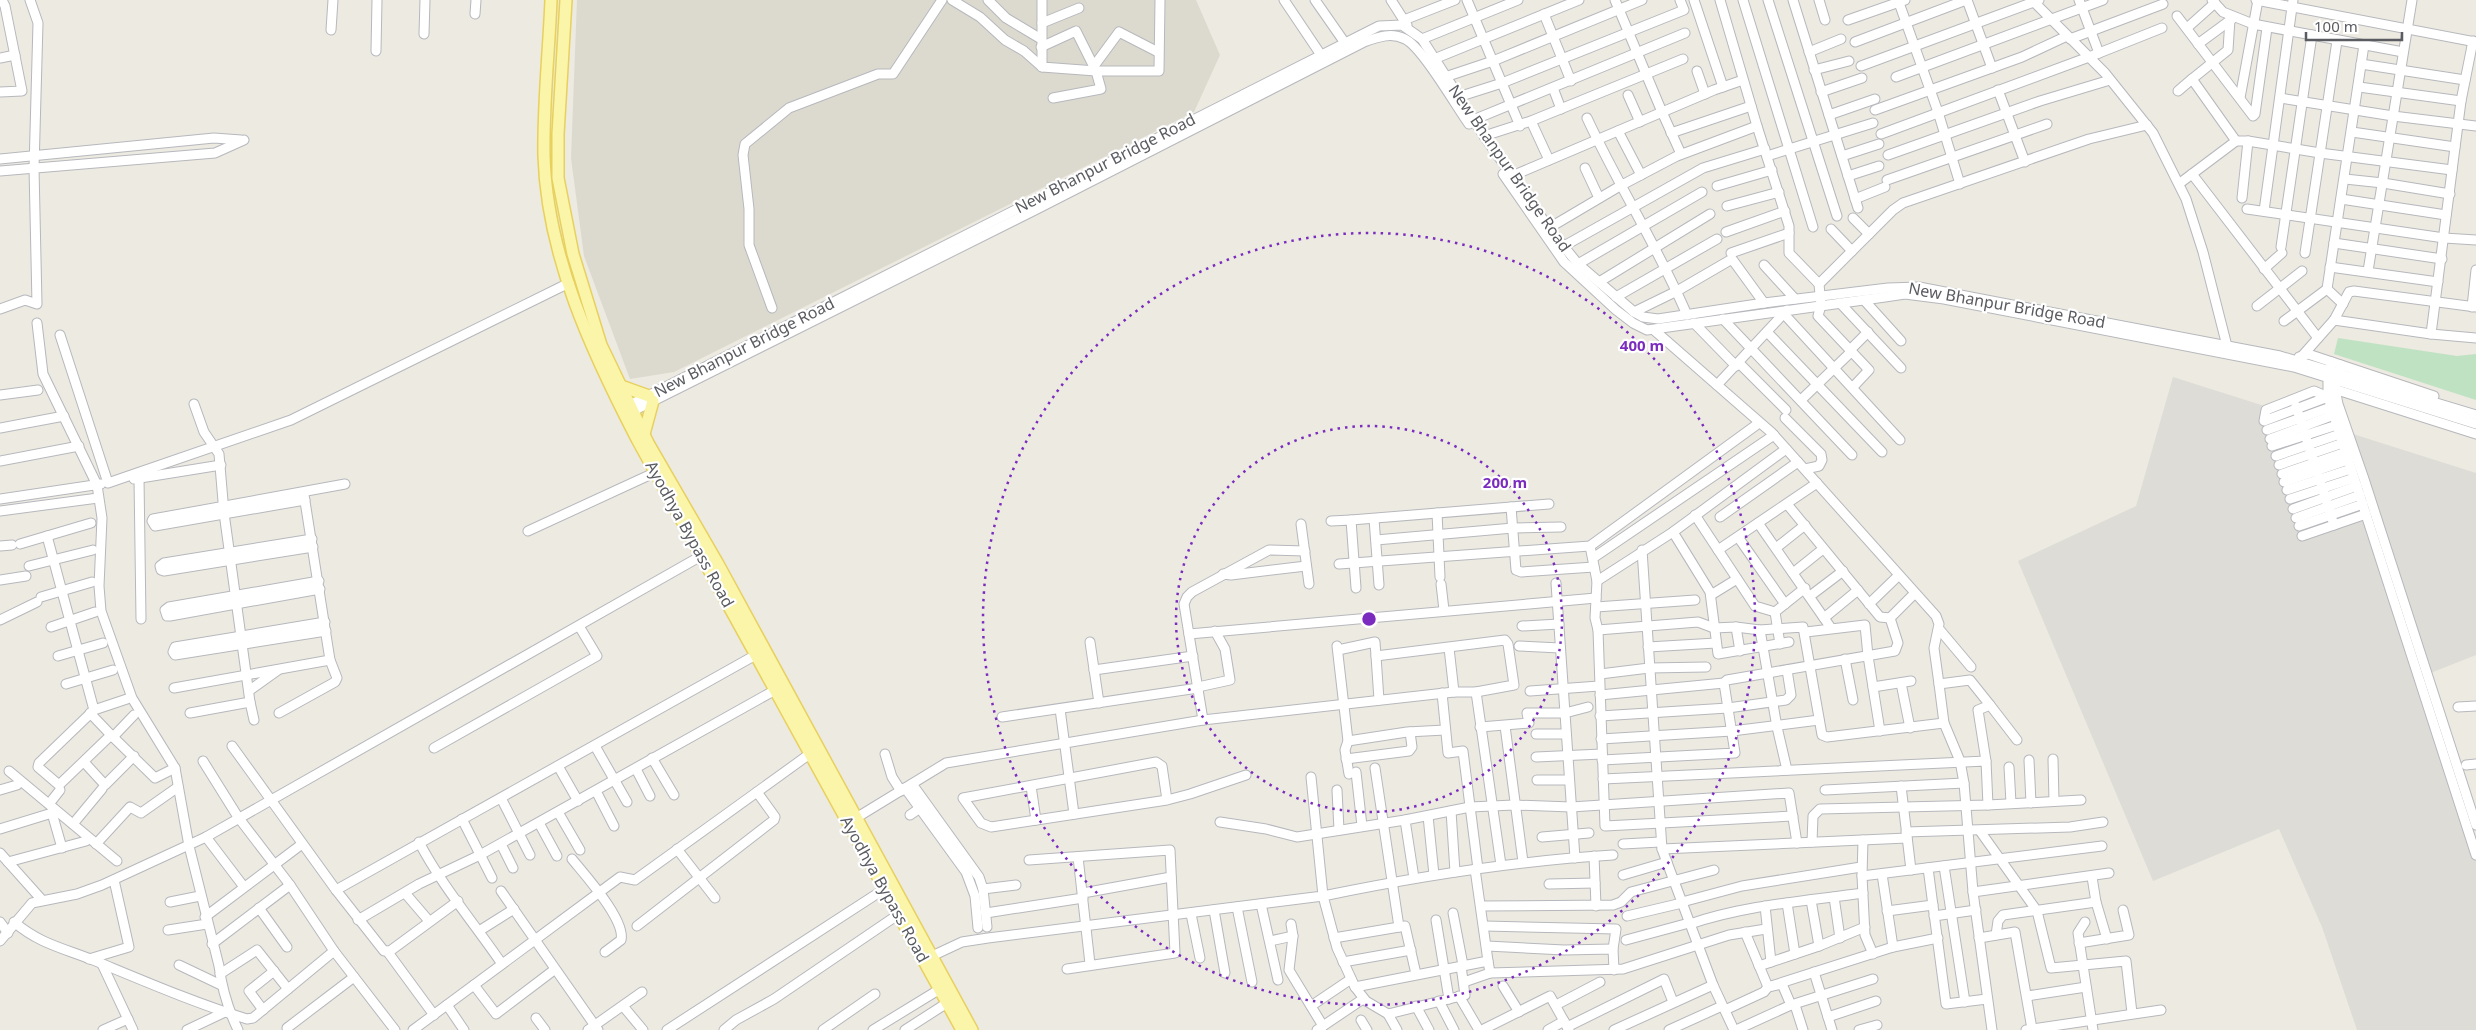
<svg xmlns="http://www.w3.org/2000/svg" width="2476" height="1030" font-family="'Noto Sans',sans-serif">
<rect width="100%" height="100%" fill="#eceae1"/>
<path fill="#dddcd6" d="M2173 377 2476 473V655L2428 674 2476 850V1030H2357L2322 927 2279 829 2153 881 2018 561 2136 506Z"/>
<path fill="#dcdacf" d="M577 0H1196L1220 55 1194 112 674 372 630 379 584 256 571 158Z"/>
<path fill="#bfe2c2" d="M2338 338 2457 356 2476 354V400L2334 354Z"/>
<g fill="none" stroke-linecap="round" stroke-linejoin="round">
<g stroke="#b7b8bd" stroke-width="11">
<g id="minor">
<path d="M952 0 980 17 1005 40 1024 51 1042 67"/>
<path d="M988 0 1006 18 1041 39"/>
<path d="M1042 0V67L1096 71H1159L1160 0"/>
<path d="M1284 0 1321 55"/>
<path d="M1315 0 1345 43"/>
<path d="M1391 0 1407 25"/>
<path d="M1467 0 1520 126"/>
<path d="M1615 0 1662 112 1681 154"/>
<path d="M1694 0 1723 87"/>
<path d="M1720 0 1757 126 1789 226V253L1819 284"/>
<path d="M1743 0 1813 227"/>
<path d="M1768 0 1837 216"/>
<path d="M1793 0 1858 208"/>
<path d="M1819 0 1825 20"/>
<path d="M1898 0 1938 112 1960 184"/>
<path d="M1967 0 1992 68"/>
<path d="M2032 0 2105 73 2153 133 2186 199 2203 252 2227 346"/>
<path d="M2079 0 2099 53"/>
<path d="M2212 0 2223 12 2253 24 2403 52"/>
<path d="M2256 0 2476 42"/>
<path d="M475 14 476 0"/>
<path d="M1544 14 1571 81"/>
<path d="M2177 16 2253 116 2255 114 2267 28"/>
<path d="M1404 20 1455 0"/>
<path d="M1848 20 1905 0"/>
<path d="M1042 23 1079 8"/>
<path d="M2187 28 2215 3"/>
<path d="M331 30 333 0"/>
<path d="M424 34 425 0"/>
<path d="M1422 39 1518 0"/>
<path d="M2070 39 2163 4"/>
<path d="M1855 42 1966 0"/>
<path d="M2198 44 2232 19"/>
<path d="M1041 47 1076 31 1096 71 1101 89 1053 98"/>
<path d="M376 51 377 0"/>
<path d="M1809 52 1841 39"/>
<path d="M0 58 15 55"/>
<path d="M1434 59 1579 0"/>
<path d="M2361 64 2465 80"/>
<path d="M1094 66 1119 32 1158 52"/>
<path d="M1861 66 2039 0"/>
<path d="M1814 70 1849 61"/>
<path d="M1697 71 1705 94"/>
<path d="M1445 77 1493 61 1642 0"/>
<path d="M1896 77 2103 0"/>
<path d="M2359 87 2461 101"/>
<path d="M1553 88 1561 109"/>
<path d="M1998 90 2025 162"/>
<path d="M2178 91 2192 79"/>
<path d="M0 92 22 91 5 6 2 0"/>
<path d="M1821 92 1862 78"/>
<path d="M1628 95 1640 122"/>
<path d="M1458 97 1502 83 1684 10 1680 0"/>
<path d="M2240 98 2258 0"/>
<path d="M2280 98 2393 116 2476 126"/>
<path d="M1875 110 2022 57 2067 36"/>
<path d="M1829 115 1875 99"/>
<path d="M1587 118C1618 185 1658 247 1687 315"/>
<path d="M1473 120 1685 33"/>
<path d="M1531 121 1549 160"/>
<path d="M1618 131 1641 175"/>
<path d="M2352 132 2455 147"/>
<path d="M1671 133 1751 106"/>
<path d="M1881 134 2089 57 2162 28"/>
<path d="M1484 136 1531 121 1683 59"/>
<path d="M2236 141H2248L2320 153 2452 170"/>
<path d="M1888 155 2040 101 2110 80"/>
<path d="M1767 156 1873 123"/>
<path d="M1842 156 1879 144"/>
<path d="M0 159 214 138 241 140"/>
<path d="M1585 168 1599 198"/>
<path d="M0 171 215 153 244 140"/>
<path d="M1503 174 1564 262 1616 310 1633 323 1647 330 1885 297 1905 294 1944 299 2294 367 2476 424"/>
<path d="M2192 174 2318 338"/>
<path d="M1512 176 1714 90 1743 80"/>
<path d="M1848 176 1879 166"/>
<path d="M2345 179 2383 183 2450 194"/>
<path d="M1887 180 2047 124"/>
<path d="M2180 183 2236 141 2192 79 2228 50 2230 19"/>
<path d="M1717 186 1772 170"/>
<path d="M2242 198 2248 141"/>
<path d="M1855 199 1885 187"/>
<path d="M2341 199 2446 215"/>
<path d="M1727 206 1779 192"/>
<path d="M2247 209 2444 238 2476 240"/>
<path d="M2264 211 2293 0"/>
<path d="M1853 218 1869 234"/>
<path d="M1549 228 1620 186 1677 156 1757 126"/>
<path d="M1831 229 1852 251"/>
<path d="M1726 232 1785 211"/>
<path d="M2334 243 2442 259"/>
<path d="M1564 246 1703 168 1765 149"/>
<path d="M2281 247 2312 35"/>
<path d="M1731 253 1789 233"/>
<path d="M2305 253 2337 41"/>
<path d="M1578 264 1702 192"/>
<path d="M1764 265 1795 299"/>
<path d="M2330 267 2438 282"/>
<path d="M2264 269 2282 253"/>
<path d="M2368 271 2412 0"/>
<path d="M1599 282 1710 214"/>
<path d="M2327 289 2364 45"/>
<path d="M1616 297 1717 239"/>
<path d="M1864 300 1901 341"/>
<path d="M1840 303 1901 368"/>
<path d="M2257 306 2302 271"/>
<path d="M2472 307 2476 270"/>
<path d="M772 308 749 245V209L743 155 745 144 789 108 878 74H893L942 0"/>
<path d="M0 309 25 300 37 304 34 168 38 23 30 0"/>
<path d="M1634 312 1677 291 1732 259 1764 303"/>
<path d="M1784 314 1900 440"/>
<path d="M1723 319 1852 455"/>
<path d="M2334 320 2431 334 2476 338"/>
<path d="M2284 321 2327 289 2343 304"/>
<path d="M37 323 43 374 97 485 102 518 99 586 101 611 132 698 175 768 189 846 219 966C222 989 228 1009 238 1030"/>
<path d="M1694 323 1736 366"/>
<path d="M1654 330 1772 433 1936 616 1939 624 1934 648 1939 684 1944 723 1960 761 1964 783 1973 892 1992 1030"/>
<path d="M1767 332 1882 452"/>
<path d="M2431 334 2461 101 2473 41"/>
<path d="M60 335 108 483 291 420 569 283"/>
<path d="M1850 350 1868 332"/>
<path d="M2303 355 2334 320 2349 292 2354 291 2476 307"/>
<path d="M2299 357 2308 354 2434 396"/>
<path d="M2332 362 2328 376V397L2476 855"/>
<path d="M1739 363 1786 410"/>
<path d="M2341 365 2335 389 2338 404 2364 479 2476 825"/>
<path d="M1717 385 1787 310"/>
<path d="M1853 387 1869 370 1818 316 1821 305 1819 284 1893 210 1903 203 2089 139 2147 125"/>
<path d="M2331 388 2476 434"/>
<path d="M2314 391 2328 397 2264 421 2266 410Z"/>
<path d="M0 395 38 390"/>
<path d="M1801 400 1851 352"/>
<path d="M2296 406 2334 525"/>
<path d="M624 408 1379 26 1402 25 1422 39 1484 136 1549 228 1578 264 1634 312 1643 317 1658 319 1764 303 1888 288 1919 287 2280 356 2476 415"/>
<path d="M627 414 1037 209 1364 42C1378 37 1391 32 1405 39 1422 47 1456 106 1469 124"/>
<path d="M1785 418 1821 454 1822 460 1819 466 1805 469"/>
<path d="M0 428 64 416"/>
<path d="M2267 430 2331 407"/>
<path d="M2270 439 2334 415"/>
<path d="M2272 446 2337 425"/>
<path d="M2276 456 2340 434"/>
<path d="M0 461 79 446"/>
<path d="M2279 465 2343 443"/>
<path d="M2282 474 2346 452"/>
<path d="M139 478 141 619"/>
<path d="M134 479 221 465"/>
<path d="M2284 482 2348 460"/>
<path d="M2287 490 2351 469"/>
<path d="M0 499 101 484"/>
<path d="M2290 499 2354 478"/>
<path d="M305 500 155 526 152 521 153 519 345 484"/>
<path d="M1787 504 1880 617 1890 618 1914 594"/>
<path d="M1511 507 1516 570 1521 572 1594 567"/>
<path d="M2293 509 2357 486"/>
<path d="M0 511 98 498"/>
<path d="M1437 513 1440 577"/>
<path d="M1695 515 1755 606 1775 612"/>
<path d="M1720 517 1798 462"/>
<path d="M2296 518 2360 495"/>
<path d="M1374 519 1379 585"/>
<path d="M1351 520 1549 504"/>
<path d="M1331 521 1351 520 1356 588"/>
<path d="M1758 523 1831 628"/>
<path d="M1301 524 1309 584"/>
<path d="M2299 526 2363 504"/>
<path d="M528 531 656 472"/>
<path d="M1673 532 1710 592 1718 654 1789 642"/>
<path d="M47 536 94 710"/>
<path d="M2302 536 2366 514"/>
<path d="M1738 537 1785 604"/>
<path d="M312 539 164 563 160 566 161 570 164 571 313 547"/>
<path d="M1376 540 1513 528 1561 527"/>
<path d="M20 544 91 523"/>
<path d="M0 546 12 545"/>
<path d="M1590 546 1597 581 1595 618 1598 630 1605 826 1793 816"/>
<path d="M1776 548 1805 525"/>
<path d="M1642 550 1662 849 1713 985 1734 1030"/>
<path d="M1718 550 1817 483"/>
<path d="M1593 558 1774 435"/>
<path d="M1339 564 1590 546 1759 423"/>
<path d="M29 566 93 550"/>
<path d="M1793 573 1823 549"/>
<path d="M1223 574 1231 575 1306 566"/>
<path d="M0 580 26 576"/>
<path d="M319 581 169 607 165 610 167 616H170L320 589"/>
<path d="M1597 581 1673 532 1786 449"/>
<path d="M1556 583 1575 858"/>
<path d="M1441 584 1444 610"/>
<path d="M1711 595 1737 579"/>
<path d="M1810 596 1843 571"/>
<path d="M41 597 92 582"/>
<path d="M1869 604 1898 576"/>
<path d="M1596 607 1695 600"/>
<path d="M1824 618 1858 590"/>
<path d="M0 620 37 602"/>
<path d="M325 622 175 647 173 652 175 655 326 631"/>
<path d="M1522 626 1559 624"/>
<path d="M51 627 95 612"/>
<path d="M1736 627 1740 651"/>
<path d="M1939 629 1971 667"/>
<path d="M1598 630 1698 622 1714 628 1736 627 1760 630 1803 627 1822 735 1827 737 1944 723"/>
<path d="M1760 630 1777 727 1787 770"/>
<path d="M1806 632 1865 625 1868 656 1880 731"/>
<path d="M1189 634 1596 598"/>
<path d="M1090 642 1099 703"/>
<path d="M1780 644 1775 612 1805 588"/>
<path d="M1337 646 1348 741 1345 750 1349 774"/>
<path d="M1519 646 1560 648"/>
<path d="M1648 647 1716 643"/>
<path d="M1449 648 1454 692"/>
<path d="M58 656 103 643"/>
<path d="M1376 656 1379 700"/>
<path d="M1845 659 1853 700"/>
<path d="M1094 670 1193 656"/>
<path d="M1600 674 1649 668 1706 667"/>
<path d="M1901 683 1910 728"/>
<path d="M66 684 113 670"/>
<path d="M1939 684 1970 680 1990 705 1978 710 1986 761"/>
<path d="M1198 687 1230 680 1225 649 1215 631"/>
<path d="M1873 687 1911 681"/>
<path d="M174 688 330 660"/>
<path d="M250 690 278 670"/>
<path d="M1530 691 1599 686"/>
<path d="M1476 692 1501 865"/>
<path d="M1442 693 1448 753 1463 751 1478 869"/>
<path d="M1600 695 1724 683"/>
<path d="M127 699 94 710 39 763 38 767 59 785 111 735 155 778 175 768"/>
<path d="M250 702 254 720"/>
<path d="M1990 705 2017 740"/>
<path d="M2458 707 2476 706"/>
<path d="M1060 709 1074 814"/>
<path d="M90 713 111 735"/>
<path d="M190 713 250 702 224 513 219 454 204 432 194 404"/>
<path d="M279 713 335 682 337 678 330 660 304 495"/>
<path d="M1600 716 1728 708 1786 700 1791 695 1787 670"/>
<path d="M1002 717 1198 688"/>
<path d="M1203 720 1184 604 1187 597 1192 592 1269 550 1305 551"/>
<path d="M1505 726 1523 862"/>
<path d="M1480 727 1529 723 1527 713H1565L1588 707"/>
<path d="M1536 734H1566"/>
<path d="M113 737 134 715"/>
<path d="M1601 739 1732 731 1819 720"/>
<path d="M1348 741 1407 732 1445 730"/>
<path d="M232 746 336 890 384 951H390L458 901"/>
<path d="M595 746 627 802"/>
<path d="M434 748 597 656 579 626"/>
<path d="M885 754 892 777 901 791"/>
<path d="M1536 757 1602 754"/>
<path d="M652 758 674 795"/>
<path d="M1346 759 1409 751 1412 747 1410 732"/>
<path d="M2053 759 2054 801"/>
<path d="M1602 760 1735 753 1724 683 1727 680 1895 651 1898 643 1890 618"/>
<path d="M2029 760 2031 803"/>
<path d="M203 761 238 817 290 885 334 951 395 1030"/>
<path d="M84 762 105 785 134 756"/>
<path d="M2466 765 2476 764"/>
<path d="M558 766 578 801"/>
<path d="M2009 767 2011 803"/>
<path d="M1375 768 1399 927"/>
<path d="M636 769 650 796"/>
<path d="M9 771 117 861"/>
<path d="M1356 772 1362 826"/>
<path d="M1603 779 1986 761 1988 805 1820 809 1813 816 1812 842"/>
<path d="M1537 780H1569"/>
<path d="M912 784 979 877 983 889 987 927"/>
<path d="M1031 786 1036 820"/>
<path d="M1901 786 1911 870"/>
<path d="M905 788 966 872 975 896 978 928"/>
<path d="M0 790 17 785"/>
<path d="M1337 790 1339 830"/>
<path d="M1825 790 1964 783"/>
<path d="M596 791 614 826"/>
<path d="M501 798 530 855"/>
<path d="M1167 800 1162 766 1156 762 963 798 981 823 991 827 1167 800 1190 794 1246 775"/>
<path d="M49 804 60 790"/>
<path d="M1988 805 2081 800"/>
<path d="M1451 811 1455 872"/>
<path d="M558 812 580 850"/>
<path d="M910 815 920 808"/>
<path d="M1428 816 1434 875"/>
<path d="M856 818 946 763 1203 720 1454 692H1476L1514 685 1508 644 1505 640 1376 656 1375 642 1338 650"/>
<path d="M462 819 492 878"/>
<path d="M1405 820 1414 878"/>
<path d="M1220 822 1266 829 1297 837 1405 820 1470 807 1514 805 1571 807 1789 793 1797 843"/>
<path d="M539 823 557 856"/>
<path d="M73 824 102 789"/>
<path d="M0 829 52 813 62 848"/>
<path d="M1980 831 2037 911 2051 968 2126 961 2132 1013"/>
<path d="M1906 832 2070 827 2103 822"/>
<path d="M206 837 244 887"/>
<path d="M1542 837 1589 833"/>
<path d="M1863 840 1862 876 1865 935 1873 954"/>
<path d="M419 842C442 886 474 923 502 964"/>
<path d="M96 844 130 807 141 813 178 787"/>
<path d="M501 844 513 868"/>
<path d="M1623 844 1660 842"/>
<path d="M677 849 715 898"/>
<path d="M1662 849 1907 838"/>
<path d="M0 853 42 900"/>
<path d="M1594 856 1596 906"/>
<path d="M1078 857 1090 964"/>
<path d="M572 859C584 874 626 920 621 940L605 952"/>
<path d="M1029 860 1170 850 1175 953 1067 969"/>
<path d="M8 862 86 841"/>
<path d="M1944 866 1965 1002"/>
<path d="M1928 868 1946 1004 1987 999"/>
<path d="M1475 869 1488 961"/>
<path d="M1882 874 1893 947"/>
<path d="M1623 875 1667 862"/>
<path d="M1862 876 2102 846"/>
<path d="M2092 877 2096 902 2107 939"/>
<path d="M1549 884 1595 883"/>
<path d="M983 889 1016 885"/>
<path d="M336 890 761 652"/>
<path d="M501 891 598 1030"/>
<path d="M1973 892 2109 873"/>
<path d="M405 893 429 921"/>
<path d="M1083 893 1171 877"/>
<path d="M1834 897 1840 938"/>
<path d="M1811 900 1819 946"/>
<path d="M170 902 200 896"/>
<path d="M1682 902 1742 886 1861 867"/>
<path d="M1787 903 1795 954"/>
<path d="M1261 904 1278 980"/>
<path d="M1481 906 1613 905 1621 902 1631 892 1714 870"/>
<path d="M1765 906 1771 962"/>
<path d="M1237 907 1252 982"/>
<path d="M259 908 287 947"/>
<path d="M1214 910 1225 973"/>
<path d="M1887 911 1933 905"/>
<path d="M986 913 1083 898"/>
<path d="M1453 913 1463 965"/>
<path d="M1191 914 1200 958"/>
<path d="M1627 916 1682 903"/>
<path d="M1934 916 1976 910"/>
<path d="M205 917 302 844"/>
<path d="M358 920 419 884 480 855 777 689"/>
<path d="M1436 920 1449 999"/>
<path d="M0 922 8 933"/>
<path d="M14 922C40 944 63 948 93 960 144 981 195 1003 247 1019L253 1018 334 951"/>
<path d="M2085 922 2078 933 2093 1030"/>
<path d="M1291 924 1293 936 1289 970 1323 1026"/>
<path d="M1690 924C1745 905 1806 901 1863 893"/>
<path d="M637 926 774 820 775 817 757 792"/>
<path d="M1485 926 1616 929 1613 949"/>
<path d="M168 930 207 924"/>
<path d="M479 931 514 909"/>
<path d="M1745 932 1768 987 1782 984 1791 1005"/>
<path d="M1996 935 1998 921 2003 915 2096 902"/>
<path d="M1334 938 1405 926 1416 974"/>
<path d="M1979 938 2015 932 2032 1029"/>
<path d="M1626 940 1689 923"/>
<path d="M0 941 32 903 77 894 102 885 206 837 701 556"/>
<path d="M1270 941 1293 936"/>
<path d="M2079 943 2129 935 2123 910"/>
<path d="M212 944 290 885"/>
<path d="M1487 946 1564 950 1613 949 1614 970"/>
<path d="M387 951 434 1015"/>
<path d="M932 956 962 942 988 938 1323 896 1311 777"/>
<path d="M89 959 129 947 114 880"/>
<path d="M1343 962 1411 950"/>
<path d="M102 964 133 1030"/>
<path d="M179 965 221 985"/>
<path d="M1759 966 1819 946 1865 927"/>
<path d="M1814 972 1832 1030"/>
<path d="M220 974 257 950 288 989"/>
<path d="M1464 982 1490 973"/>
<path d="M474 985 496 1014 554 970"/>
<path d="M1503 986 1519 1012"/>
<path d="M1355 987 1488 961 1490 973 1623 969 1729 935 1766 929"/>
<path d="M1459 996 1479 1030"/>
<path d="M2027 996 2086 987"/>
<path d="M1439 1001 1454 1030"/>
<path d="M447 1005 464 1030"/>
<path d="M1556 1005 1600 982"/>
<path d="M1795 1005 1803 1030"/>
<path d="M623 1006 643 1030"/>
<path d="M1311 1006 1351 979"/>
<path d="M1416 1006 1429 1030"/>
<path d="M263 1010 249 991 274 971"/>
<path d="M1725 1010 1764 992 1768 987 1893 947 1938 938"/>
<path d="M1388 1014 1465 995 1461 966"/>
<path d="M1828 1017 1876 1001"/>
<path d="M536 1018 545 1030"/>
<path d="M1361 1020 1367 1030"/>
<path d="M1567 1027 1664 979 1673 1002"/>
<path d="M287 1028 354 977"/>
<path d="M103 1030 128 1019"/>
<path d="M187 1030 225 1012"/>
<path d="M413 1030 620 877 635 880 811 753"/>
<path d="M588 1030 642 992"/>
<path d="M667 1030 889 886"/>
<path d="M724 1030 736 1020 774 999 899 914"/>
<path d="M823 1030 875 994"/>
<path d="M873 1030 940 989"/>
<path d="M905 1030 947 1003"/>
<path d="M1317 1030 1363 999"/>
<path d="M1397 1030 1388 1014 1366 1001 1355 987 1337 948 1323 896C1419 876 1515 861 1613 855"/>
<path d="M1482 1030 1550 996 1569 1030"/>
<path d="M1548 1030 1564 1021"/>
<path d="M1614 1030 1713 985"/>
<path d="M1669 1030 1722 1006"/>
<path d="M1736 1030 1791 1005 1873 979"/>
<path d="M1859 1030 1877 1025"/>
<path d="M2026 1030 2161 1010"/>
</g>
</g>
<g stroke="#e8d05e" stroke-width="14">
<g id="major">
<path d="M551 0C549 51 543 104 544 156 547 256 592 352 637 439L962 1030"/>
<path d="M566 0 558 134V178L573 254 601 345 648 443 718 564 972 1030"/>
<path d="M621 386 649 396"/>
<path d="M644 434 653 401"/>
</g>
</g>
<use href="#minor" stroke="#fff" stroke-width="9"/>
<use href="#major" stroke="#faf5a8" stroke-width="11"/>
</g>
<g fill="none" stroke="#7b2cbf" stroke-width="2.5" stroke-dasharray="2.5 5">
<circle cx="1369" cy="619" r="193"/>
<circle cx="1369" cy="619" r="386"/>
</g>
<g text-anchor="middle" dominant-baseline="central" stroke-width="4.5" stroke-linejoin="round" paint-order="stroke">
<g font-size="16" fill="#5a5c61" stroke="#fff">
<text transform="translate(1105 163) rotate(-27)">New Bhanpur Bridge Road</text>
<text transform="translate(1510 168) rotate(55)">New Bhanpur Bridge Road</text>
<text transform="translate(2007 305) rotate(10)">New Bhanpur Bridge Road</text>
<text transform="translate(744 347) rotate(-27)">New Bhanpur Bridge Road</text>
<text transform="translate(690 534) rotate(61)">Ayodhya Bypass Road</text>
<text transform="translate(885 889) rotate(61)">Ayodhya Bypass Road</text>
</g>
</g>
<circle cx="1369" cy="619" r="8" fill="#7b2cbf" stroke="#fff" stroke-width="2.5"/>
<g font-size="15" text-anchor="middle" font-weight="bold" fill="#7b2cbf" stroke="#fff" stroke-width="4.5" stroke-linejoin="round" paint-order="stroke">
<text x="1642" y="351">400 m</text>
<text x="1505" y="488">200 m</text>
</g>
<path d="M2306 32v8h96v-8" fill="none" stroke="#5a5c61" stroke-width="2.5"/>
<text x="2314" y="32" font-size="15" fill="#5a5c61" stroke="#ffffff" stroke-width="4" paint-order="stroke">100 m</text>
</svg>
